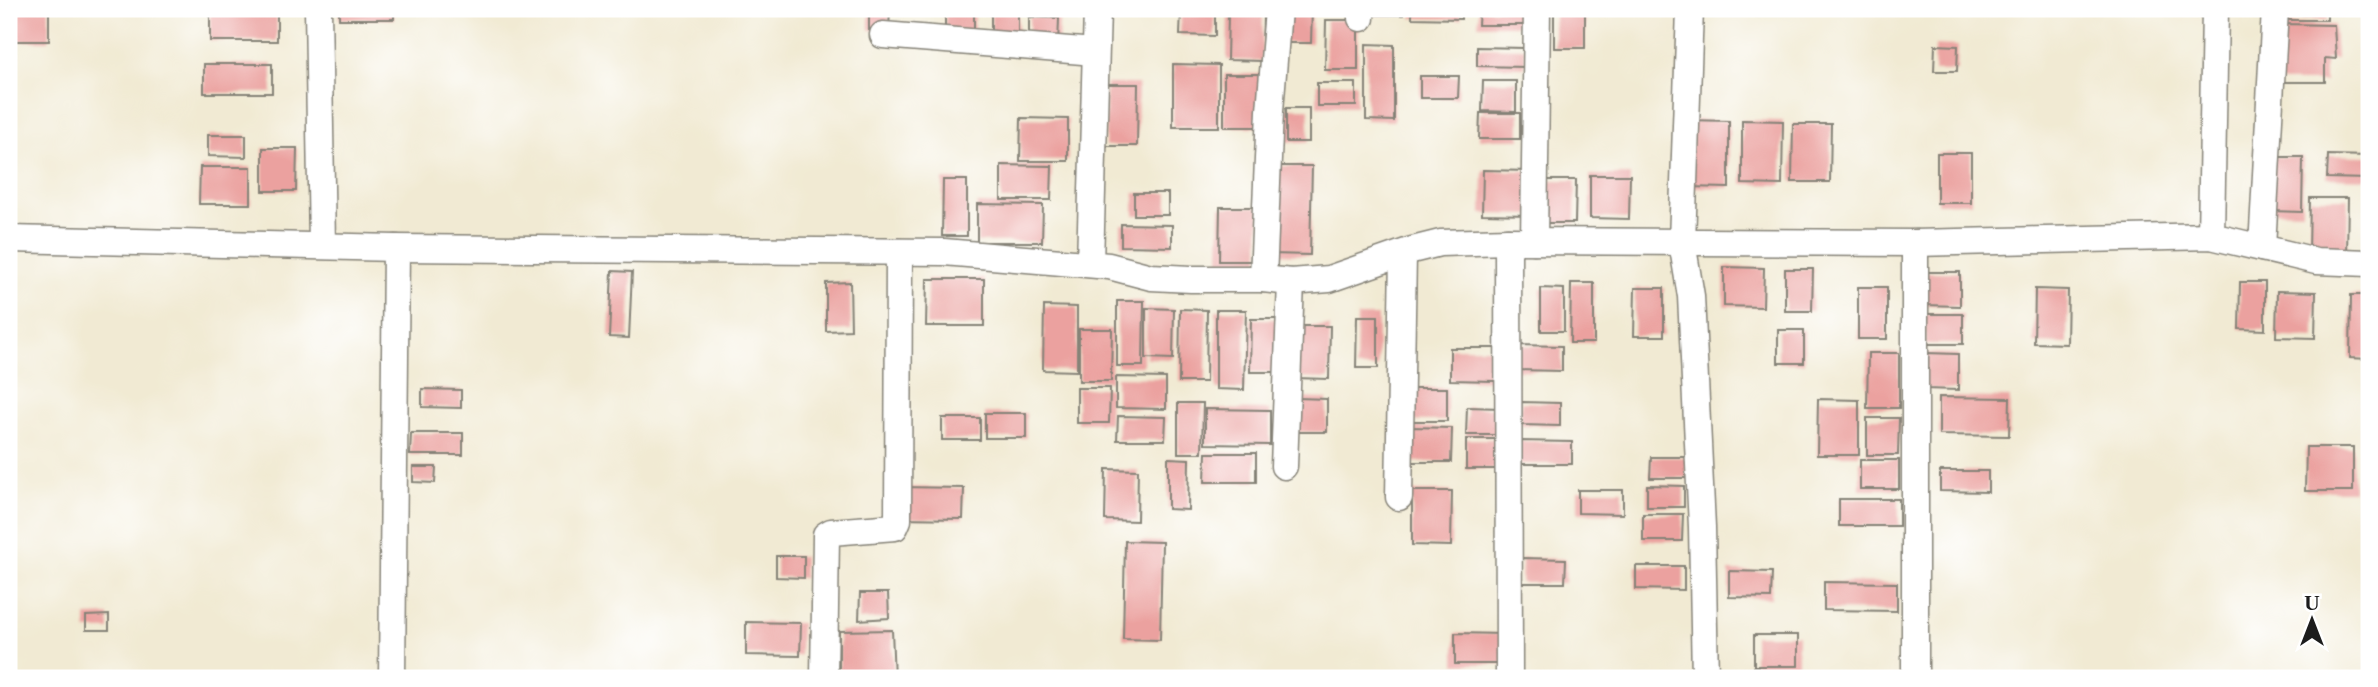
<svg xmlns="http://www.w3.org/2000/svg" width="2378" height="687" font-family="'Libre Caslon Text',serif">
<rect width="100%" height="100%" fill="#fff"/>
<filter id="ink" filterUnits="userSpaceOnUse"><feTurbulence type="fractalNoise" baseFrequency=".0143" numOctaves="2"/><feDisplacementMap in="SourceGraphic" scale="14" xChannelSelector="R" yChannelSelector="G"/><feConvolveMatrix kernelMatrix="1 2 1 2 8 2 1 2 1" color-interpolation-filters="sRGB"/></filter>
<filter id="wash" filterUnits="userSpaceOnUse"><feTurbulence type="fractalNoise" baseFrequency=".00686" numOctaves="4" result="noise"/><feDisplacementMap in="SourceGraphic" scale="28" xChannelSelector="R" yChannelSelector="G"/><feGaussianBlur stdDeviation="1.57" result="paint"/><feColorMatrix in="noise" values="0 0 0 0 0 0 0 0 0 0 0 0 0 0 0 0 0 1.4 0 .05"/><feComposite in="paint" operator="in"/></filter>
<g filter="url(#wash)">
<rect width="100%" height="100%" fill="#f1ead3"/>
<g id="blocks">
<g fill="#eba19f">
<rect x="9" y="9" width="40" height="32"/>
<rect x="210" y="9" width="67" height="32"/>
<rect x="339" y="9" width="55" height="10"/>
<path d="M869 9H890L889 30H869Z"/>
<path d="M945 9H974V32L945 31Z"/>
<rect x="991" y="9" width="27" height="34"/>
<path d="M1181 9H1215V36L1180 35Z"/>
<path d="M1284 9H1312L1311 43H1284Z"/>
<path d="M1325 9H1352V14L1325 13Z"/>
<rect x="1371" y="9" width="32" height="6"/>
<path d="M1412 9H1461V19L1412 18Z"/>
<path d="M1479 9H1525V25H1478Z"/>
<rect x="1554" y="9" width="31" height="39"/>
<rect x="2281" y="9" width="46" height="11"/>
<path d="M1228 14H1263L1262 61 1227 60Z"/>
<path d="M1029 17 1059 18 1058 46H1029Z"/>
<path d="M1326 20H1358V70H1325Z"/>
<path d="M2282 24 2334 25 2336 59 2325 58V82H2278Z"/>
<path d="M1366 44 1394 45V121L1366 120Z"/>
<path d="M1935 45 1958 46 1957 71H1934Z"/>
<path d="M1477 47 1525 48V67L1477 66Z"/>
<rect x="204" y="64" width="68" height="29"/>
<path d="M1173 64 1219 65V127H1173Z"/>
<path d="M1224 74H1264L1263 127H1224Z"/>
<path d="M1420 76H1459L1458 98H1420Z"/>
<path d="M1483 81H1516V112L1482 111Z"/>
<rect x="1317" y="83" width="39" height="23"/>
<path d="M1106 84H1138L1137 146H1105Z"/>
<rect x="1286" y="108" width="23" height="34"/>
<path d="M1480 113H1520V139H1479Z"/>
<path d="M1021 118 1068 119V161H1020Z"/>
<path d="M1688 120 1729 121V188L1688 187Z"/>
<path d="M1742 120 1783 121 1782 185 1742 184Z"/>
<path d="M1793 124H1831L1830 182H1792Z"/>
<path d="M208 135H246V157L208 156Z"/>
<path d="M263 148H297L296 191H263Z"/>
<rect x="1937" y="153" width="34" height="50"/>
<path d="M2328 155 2369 156V179L2327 178Z"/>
<path d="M2270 157H2303L2302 212 2270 211Z"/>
<path d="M1001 165 1052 166 1051 200H1001Z"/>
<path d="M1272 166H1312L1310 255 1271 254Z"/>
<path d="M200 167H251V204H199Z"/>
<path d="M1483 170 1531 171V215L1482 214Z"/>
<path d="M1590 175H1630L1629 219 1590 218Z"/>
<path d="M943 180H967V236H942Z"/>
<path d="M1539 180H1576L1575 223H1539Z"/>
<rect x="1134" y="193" width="34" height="22"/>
<path d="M2310 198H2348L2347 256 2309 255Z"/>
<path d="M977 204 1043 205 1042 242H977Z"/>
<path d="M1220 207H1260L1259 261H1219Z"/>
<path d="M1121 224 1172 225V247L1121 246Z"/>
<path d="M1724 267 1764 268 1763 307 1724 306Z"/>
<path d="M1785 269H1813L1812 311H1785Z"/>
<path d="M612 271 632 272 629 338 609 337Z"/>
<path d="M1924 272H1960V306L1924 305Z"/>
<path d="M927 279H984V326H926Z"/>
<path d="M850 282 851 330 826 331V283Z"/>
<path d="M2240 282H2265V330L2239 329Z"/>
<path d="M1571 283H1594V343H1570Z"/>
<rect x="1858" y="287" width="29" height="52"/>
<path d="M1541 288 1564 289V331H1541Z"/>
<path d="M1635 288H1664V336H1634Z"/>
<path d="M2035 289 2068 290 2067 344 2034 343Z"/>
<path d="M2277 291 2316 292 2315 338 2276 337Z"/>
<path d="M2351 295H2369V359L2350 358Z"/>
<path d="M1117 301H1144L1143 366H1117Z"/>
<path d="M1044 306 1077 307V371L1043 370Z"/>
<path d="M1146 308 1174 309 1173 359 1146 358Z"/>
<path d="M1180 309 1207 310 1206 382H1179Z"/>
<path d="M1216 310H1246L1244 390 1216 389Z"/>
<rect x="1925" y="314" width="38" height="30"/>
<path d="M1357 316H1378V368H1356Z"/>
<path d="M1251 319H1285L1284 372H1250Z"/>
<path d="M1294 326H1330L1329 379 1294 378Z"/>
<path d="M1079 329H1112L1111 381H1079Z"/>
<rect x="1778" y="330" width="26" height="33"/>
<path d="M1513 345 1562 346V371L1513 370Z"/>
<path d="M1450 348H1495V381L1450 380Z"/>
<path d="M1868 353H1899V408H1867Z"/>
<path d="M1926 353 1958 354V390L1925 389Z"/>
<path d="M1116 377 1166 378V409L1116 408Z"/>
<path d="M1077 388H1110L1109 423H1077Z"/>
<rect x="1407" y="388" width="40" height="33"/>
<path d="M422 389 461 390V408L422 407Z"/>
<path d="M1939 397 2010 398 2009 436 1939 435Z"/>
<path d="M1297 398 1327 399V432H1297Z"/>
<path d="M1818 399 1859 400V455H1817Z"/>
<path d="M1521 402 1560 403V426L1521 425Z"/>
<path d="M1178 403H1203L1202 453H1178Z"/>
<path d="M1467 407 1501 408V435H1466Z"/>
<path d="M1205 409 1270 410V445L1205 444Z"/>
<rect x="985" y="413" width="41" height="25"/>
<path d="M1118 416 1166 417 1165 440H1117Z"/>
<rect x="942" y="418" width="38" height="22"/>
<path d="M1867 418H1899L1898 455H1867Z"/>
<path d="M1410 427 1452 428 1451 462H1409Z"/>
<path d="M411 433H463V455H410Z"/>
<path d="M1466 439H1504L1503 469H1466Z"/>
<path d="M1519 441 1572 442V464H1519Z"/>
<path d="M2306 447H2353V491H2305Z"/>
<path d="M1206 453H1256V482H1205Z"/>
<path d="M1651 457H1688V478H1650Z"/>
<path d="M1168 458 1189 459 1188 510 1168 509Z"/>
<rect x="1860" y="460" width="39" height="29"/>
<path d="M413 467H436L435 483 413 482Z"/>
<path d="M1106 469 1138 470 1137 521 1105 520Z"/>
<path d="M1940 471H1988V492L1940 491Z"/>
<path d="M1647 485 1684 486V507H1647Z"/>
<path d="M899 487 964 488 963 519 899 518Z"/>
<path d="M1578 490H1623V514L1578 513Z"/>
<path d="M1412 491H1452L1451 546 1412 545Z"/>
<rect x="1839" y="499" width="60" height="27"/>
<path d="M1643 514H1683L1682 541H1643Z"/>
<path d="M1125 541 1162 542 1160 640 1123 639Z"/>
<path d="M776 556H804V578L776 577Z"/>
<path d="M1522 558 1566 559 1565 583H1521Z"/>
<path d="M1636 566H1684V590L1636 589Z"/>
<path d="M1729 571 1772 572 1771 598 1729 597Z"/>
<path d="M1824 582 1897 583V611L1824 610Z"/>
<path d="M860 593H888L889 618 859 620Z"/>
<path d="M109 615V630H86V616Z"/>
<path d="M746 622 801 623 800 656 746 655Z"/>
<path d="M892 630 894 678H839V631Z"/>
<path d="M1455 633 1503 634V664H1455Z"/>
<rect x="1754" y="635" width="44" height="31"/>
</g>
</g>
</g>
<g filter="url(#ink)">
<use href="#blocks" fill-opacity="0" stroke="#868378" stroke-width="2"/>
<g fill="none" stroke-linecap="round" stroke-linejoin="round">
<g stroke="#868378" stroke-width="29">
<g id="minor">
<path d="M318 9 322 245"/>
<path d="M1690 9 1682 242 1691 296 1702 527 1705 678"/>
<path d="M1361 18V9"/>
<path d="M883 35 1095 52"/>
<path d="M2211 236 2215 9"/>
<path d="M9 239 396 248 944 252 1109 266 1151 277 1191 279H1263L1291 282 1329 279 1412 250 1440 243 1508 241 1915 243 2211 236 2316 261 2369 263"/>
<path d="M1508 241 1509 678"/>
<path d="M1534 241 1537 9"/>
<path d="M1915 243V678"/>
<path d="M2262 248 2275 9"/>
<path d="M1090 264 1097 9"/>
<path d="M1263 279 1270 111 1278 9"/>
<path d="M1284 466 1291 282"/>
<path d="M1399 497 1403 254"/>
<path d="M392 678 396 248"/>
<path d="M824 678 826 535 831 532 895 527 898 520 899 252"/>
</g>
</g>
<use href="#minor" stroke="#fff" stroke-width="26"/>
</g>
</g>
<rect width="2378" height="687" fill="none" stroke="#fff" stroke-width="35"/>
<g transform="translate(2312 620)" stroke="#ffffff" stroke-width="5" paint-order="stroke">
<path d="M0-5L12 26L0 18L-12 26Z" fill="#1c1c1c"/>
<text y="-10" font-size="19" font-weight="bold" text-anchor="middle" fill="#1c1c1c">U</text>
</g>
</svg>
